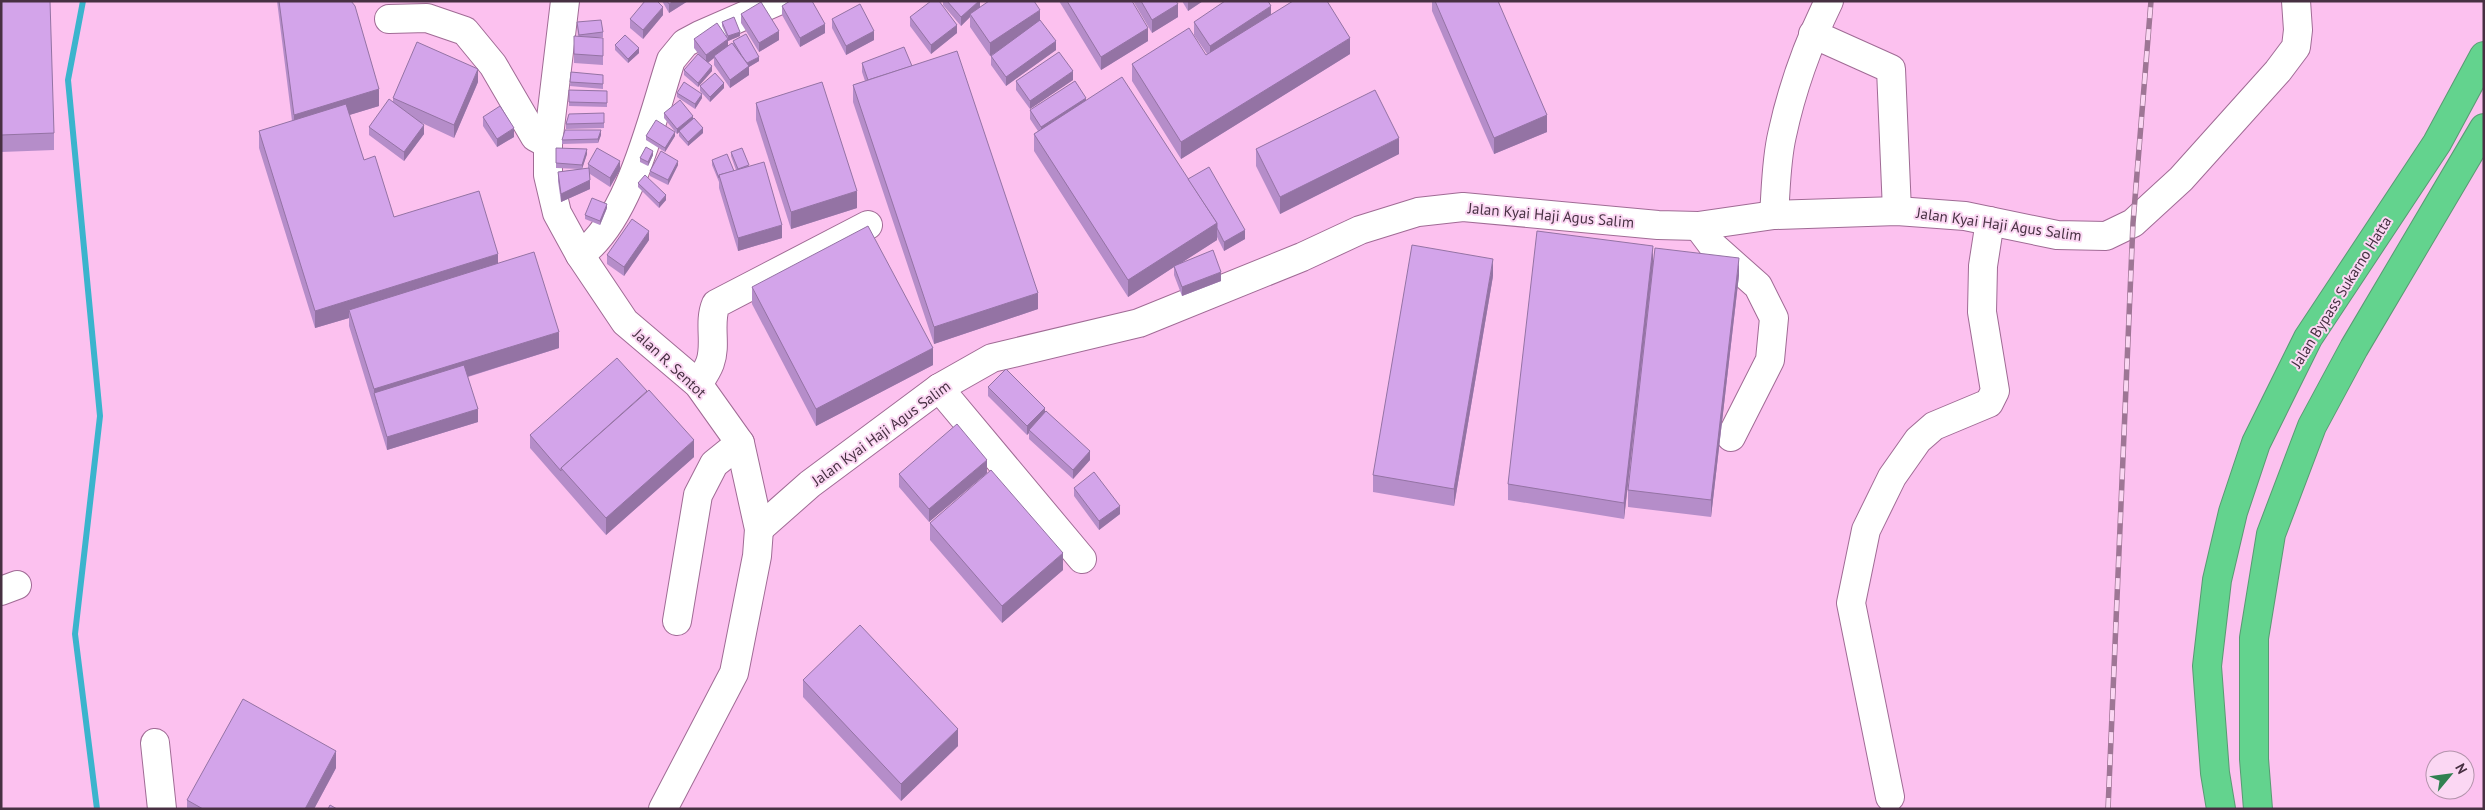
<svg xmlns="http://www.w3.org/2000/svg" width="2485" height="810" font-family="'PT Sans',sans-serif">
<rect width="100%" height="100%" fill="#fcc1ef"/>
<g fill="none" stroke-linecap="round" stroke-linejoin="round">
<path stroke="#3bb4cd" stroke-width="6" d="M83 1 68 80 100 416 75 634 97 809"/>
<g stroke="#a06b95" stroke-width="30">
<g id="minor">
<path d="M565 1 548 144V175L557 213 580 255 625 322 698 384 740 443 759 529 757 556 734 673 663 809"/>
<path d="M389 19 427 18 465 31 493 65 535 137 548 144"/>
<path d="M1813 34 1891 69 1897 211"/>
<path d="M1774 215C1776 189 1776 161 1782 135 1792 88 1808 44 1829 1"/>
<path d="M1698 226 1713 246 1758 286 1774 318 1770 360 1731 437"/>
<path d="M580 255C630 219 652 118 671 60L685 43 700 35 778 1"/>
<path d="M698 384C702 378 707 371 710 363 717 344 708 323 716 304L868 225"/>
<path d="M939 388 1082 559"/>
<path d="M759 529 810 484 939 388 992 358 1139 323 1302 257 1360 230 1418 212 1463 207 1658 225 1698 226 1774 215 1897 211 1965 216 2057 235 2106 236 2133 223 2181 179 2278 71 2296 47 2298 30 2296 1"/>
<path d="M1 591 17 585"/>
<path d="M677 621 698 495 714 464 740 443"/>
<path d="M155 743 162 809"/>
<path d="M1890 797 1851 603 1866 530 1892 477 1918 440 1934 426 1989 403 1995 391 1982 312 1983 266 1990 221"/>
</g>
</g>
<g stroke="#599a73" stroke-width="30">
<g id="highway">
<path d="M2221 809 2215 773 2207 666 2217 580 2233 512 2256 443 2308 338 2437 143 2484 56"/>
<path d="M2258 809 2254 759V638L2271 534 2312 426 2354 348 2484 128"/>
</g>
</g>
<use href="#minor" stroke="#fff" stroke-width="28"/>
<use href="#highway" stroke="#63d38e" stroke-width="28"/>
<g stroke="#9e7695" stroke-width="5.5">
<path id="rail" d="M2108 809 2133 223 2151 1"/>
</g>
<use href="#rail" stroke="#fbd7f3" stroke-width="4" stroke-dasharray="11" stroke-linecap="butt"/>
</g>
<g fill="#b58dc9">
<path d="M1 1 54 133V150L1 152Z"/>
<path d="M277 1H351L379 106 349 115 364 160 394 217 498 263 559 348 468 377 478 422 387 450 349 326V318L315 328 259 148V131L292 121Z"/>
<path d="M662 1H688L669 13Z"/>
<path d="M943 1H980V7L1040 21 1056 50 1006 86 991 65V56L997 52 990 56 970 27V17L961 26 943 5Z"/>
<path d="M1059 1H1132L1148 41 1101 70Z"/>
<path d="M1133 1H1176L1178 17 1152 33Z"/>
<path d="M1182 1H1203L1188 11Z"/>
<path d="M1432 1H1498L1547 132 1494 154 1432 11Z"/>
<path d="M782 6 825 33 800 47 782 15Z"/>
<path d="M741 14 779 40 759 52 741 23Z"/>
<path d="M663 15 643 39 630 28V19Z"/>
<path d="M1271 15 1350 54 1181 159 1132 81V64L1206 55 1207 54 1194 35V22Z"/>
<path d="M910 17 957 33 931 54 910 26Z"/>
<path d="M832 19 874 40 846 55 832 28Z"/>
<path d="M577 22 603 32V37L596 38 603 47V65L574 63V54L578 37Z"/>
<path d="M722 22 740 36 728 41V46L733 44V41L759 61 749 67V75L730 88 714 65V58L708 63 712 71 698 87 684 75V70L700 56 694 48V39L726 35 722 26Z"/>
<path d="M615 45 639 53 628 63 615 50Z"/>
<path d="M862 63 912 66 1038 309 934 344 853 102V85L865 81 862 72Z"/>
<path d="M571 72 603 80V89L570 86Z"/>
<path d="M1073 80 1030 109 1016 90V81Z"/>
<path d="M478 82 454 138 422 123 424 134 404 161 369 135V127L393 102V98Z"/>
<path d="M700 86 724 88 710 102 700 91Z"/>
<path d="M569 90 607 91V107L569 106Z"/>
<path d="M677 93 702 98 695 109 677 97Z"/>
<path d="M1086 101 1188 179 1245 239 1224 251 1217 237V240L1181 263 1221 281 1182 296 1174 275V267L1128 297 1034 151V134L1038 131 1030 119V110Z"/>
<path d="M756 103 857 208 791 229 756 120Z"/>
<path d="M604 113V128L566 129V124Z"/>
<path d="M664 113 693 119 703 133 688 146 679 136V132L677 134 664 118Z"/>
<path d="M483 117 514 137 497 147 483 126Z"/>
<path d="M601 135 598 143 562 144V140Z"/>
<path d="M646 136H675L665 152 646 140Z"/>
<path d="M556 148 587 154 582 169H588V164L620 170 610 187 590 174V189L561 202 558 181V172L580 169 556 168Z"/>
<path d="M1256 149 1399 154 1280 214 1256 166Z"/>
<path d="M731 152 749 167 782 238 738 251 719 188V182L712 165V160L734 171 736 170 731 156Z"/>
<path d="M653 155 648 166 640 162V158Z"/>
<path d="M678 165 668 185 650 176V171Z"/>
<path d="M638 183 666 200 659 208 638 187Z"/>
<path d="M607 208 600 225 585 219V215Z"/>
<path d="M649 240 624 276 607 264V255Z"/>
<path d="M1653 263 1739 275 1711 517 1628 507V490L1653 267 1624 519 1508 500V484Z"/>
<path d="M1493 276 1454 506 1373 492V475Z"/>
<path d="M752 287 933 365 816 426 752 304Z"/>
<path d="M988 387 1045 412 1090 460 1073 479 1029 439V433L1027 435 988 396Z"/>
<path d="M530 435 694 457 606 535 530 448Z"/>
<path d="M987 473 929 522 899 487V474Z"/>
<path d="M1074 488 1120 514 1099 530 1074 496Z"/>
<path d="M930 523 1063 570 1002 623 930 540Z"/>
<path d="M803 680 958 746 901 801 803 697Z"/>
<path d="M336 768 314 809H187V800Z"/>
</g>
<g fill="#9473a4">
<path d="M674 1H688L669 13V4Z"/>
<path d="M979 1H980V8L970 14V17L961 26V17Z"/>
<path d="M1188 1H1203L1188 11Z"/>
<path d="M1178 4V17L1152 33V20Z"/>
<path d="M1271 6V19L1210 59V46Z"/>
<path d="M663 7V15L643 39V30Z"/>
<path d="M1040 10V23L990 56V43Z"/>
<path d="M825 24V33L800 47V38Z"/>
<path d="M957 25V33L931 54V45Z"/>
<path d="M1148 28V41L1101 70V57Z"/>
<path d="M779 31V40L759 52V43Z"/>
<path d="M874 31V40L846 55V46Z"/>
<path d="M740 32V36L728 41V48L714 56V58L706 64V55L728 39V36Z"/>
<path d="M1350 38V54L1181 159V142Z"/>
<path d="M1056 41V50L1006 86V77Z"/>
<path d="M639 48V53L628 63V59Z"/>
<path d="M759 57V61L749 67V75L730 88V80L746 64Z"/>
<path d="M712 66V71L698 87V83Z"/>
<path d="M478 69V82L454 138V125Z"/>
<path d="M1073 71V80L1030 109V101Z"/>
<path d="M724 83V88L710 102V97Z"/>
<path d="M379 89V106L294 132V115Z"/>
<path d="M702 94V98L695 109V104Z"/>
<path d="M1086 98V107L1041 136V127Z"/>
<path d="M1547 115V132L1494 154V138Z"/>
<path d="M693 116V120L677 134V129Z"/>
<path d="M424 125V134L404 161V152Z"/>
<path d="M514 128V137L497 147V139Z"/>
<path d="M703 128V133L688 146V142Z"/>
<path d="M601 130V135L598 143V139Z"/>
<path d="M675 132V136L665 152V148Z"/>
<path d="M1399 138V154L1280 214V197Z"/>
<path d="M587 149V154L582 169V165Z"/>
<path d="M653 151V155L648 166V162Z"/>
<path d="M620 161V170L610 187V178Z"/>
<path d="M678 161V165L668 185V180Z"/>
<path d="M590 180V189L561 202V194Z"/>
<path d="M857 191V208L791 229V212Z"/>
<path d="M666 195V200L659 208V203Z"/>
<path d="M607 204V208L600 225V221Z"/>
<path d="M1217 223V240L1175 267 1174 266V267L1128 297V280Z"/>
<path d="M782 225V238L738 251V238Z"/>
<path d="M1245 230V239L1224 251V242Z"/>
<path d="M649 231V240L624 276V267Z"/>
<path d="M1653 246V263L1624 519V503Z"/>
<path d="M498 254V271L349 310V318L315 328V311Z"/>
<path d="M1739 258V275L1711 517V500Z"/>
<path d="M1493 259V276L1454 506V489Z"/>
<path d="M1221 272V281L1182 296V287Z"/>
<path d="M1038 293V309L934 344V327Z"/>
<path d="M559 332V348L377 405 374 393V389Z"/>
<path d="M933 348V365L816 426V409Z"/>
<path d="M1045 408V417L1029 430V433L1027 435V426Z"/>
<path d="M478 409V422L387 450V437Z"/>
<path d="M694 440V457L606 535V518Z"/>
<path d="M1090 451V460L1073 479V470Z"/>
<path d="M987 460V473L929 522V509Z"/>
<path d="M1120 506V514L1099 530V521Z"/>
<path d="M1063 553V570L1002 623V606Z"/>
<path d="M958 729V746L901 801V784Z"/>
<path d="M336 751V768L314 809H305Z"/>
</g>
<g fill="#d3a4ea" stroke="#9473a4">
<path d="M1 1H50L54 133 1 135Z"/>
<path d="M279 1H351L355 6 379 89 294 115Z"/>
<path d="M645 1H657L663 7 643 30 630 19Z"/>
<path d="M667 1H674L669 4Z"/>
<path d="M790 1H812L825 24 800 38 782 6Z"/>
<path d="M931 1H939L957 25 931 45 910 17Z"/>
<path d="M947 1H979L961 17Z"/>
<path d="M989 1H1034L1040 10 990 43 970 14Z"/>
<path d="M1067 1H1132L1148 28 1101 57Z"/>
<path d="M1141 1H1176L1178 4 1152 20Z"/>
<path d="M1225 1H1268L1271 6 1210 46 1194 22Z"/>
<path d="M1293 1H1327L1350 38 1181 142 1132 64 1189 28 1206 55Z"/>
<path d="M1435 1H1498L1547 115 1494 138Z"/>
<path d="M761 2 779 31 759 43 741 14Z"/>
<path d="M860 4 874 31 846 46 832 19Z"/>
<path d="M734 17 740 32 728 36 722 22Z"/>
<path d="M601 20 603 32 579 35 577 22Z"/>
<path d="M1040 20 1056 41 1006 77 991 56Z"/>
<path d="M717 23 728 39 706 55 694 39Z"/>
<path d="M746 34 759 57 747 63 742 56 733 41Z"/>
<path d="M625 35 639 48 628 59 615 45Z"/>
<path d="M574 36 603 38V56L574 54Z"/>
<path d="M417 42 478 69 454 125 393 98Z"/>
<path d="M732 43 749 66 730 80 714 56Z"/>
<path d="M904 47 912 66 868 80 862 63Z"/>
<path d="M957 51 1038 293 934 327 853 85Z"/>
<path d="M1059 52 1073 71 1030 101 1016 81Z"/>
<path d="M698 54 712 66 698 83 684 70Z"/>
<path d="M571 72 603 75V84L570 82Z"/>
<path d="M715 73 724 83 710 97 700 86Z"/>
<path d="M1122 77 1217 223 1128 280 1034 134Z"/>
<path d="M1075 81 1086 98 1041 127 1030 110Z"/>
<path d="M684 82 702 94 695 104 677 93Z"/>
<path d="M822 82 857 191 791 212 756 103Z"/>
<path d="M569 90 607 91V103L569 102Z"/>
<path d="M1375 90 1399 138 1280 197 1256 149Z"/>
<path d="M389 99 424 125 404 152 369 127Z"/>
<path d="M680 100 693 116 677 129 664 113Z"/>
<path d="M346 104 364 160 375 156 394 217 479 191 498 254 315 311 259 131Z"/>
<path d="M500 106 514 128 497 139 483 117Z"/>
<path d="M604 113V123L566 124 569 114Z"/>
<path d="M694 118 703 128 688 142 679 131Z"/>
<path d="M656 120 675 132 665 148 646 136Z"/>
<path d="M565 130H601L598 139 562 140Z"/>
<path d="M646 147 653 151 648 162 640 158Z"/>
<path d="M556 148 587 149 582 165 556 163Z"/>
<path d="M597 148 620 161 610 178 588 164Z"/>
<path d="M742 148 749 165 738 169 731 152Z"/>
<path d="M661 151 678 161 668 180 650 171Z"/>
<path d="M727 154 734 171 719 175V178L712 160Z"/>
<path d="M764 162 782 225 738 238 719 175Z"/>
<path d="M1209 167 1245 230 1224 242 1217 228V223L1188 179Z"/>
<path d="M589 168 590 180 561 194 558 172Z"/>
<path d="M645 175 666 195 659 203 638 183Z"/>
<path d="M592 198 607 204 600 221 585 215Z"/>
<path d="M632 219 649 231 624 267 607 255Z"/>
<path d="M868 226 933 348 816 409 752 287Z"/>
<path d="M1537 231 1653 246 1624 503 1508 484Z"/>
<path d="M1412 245 1493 259 1454 489 1373 475Z"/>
<path d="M1655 248 1739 258 1711 500 1628 490Z"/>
<path d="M1213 250 1221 272 1182 287 1174 266Z"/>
<path d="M534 252 559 332 374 389 349 310Z"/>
<path d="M617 358 647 391 561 468V471L530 435Z"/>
<path d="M464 365 478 409 387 437 374 393Z"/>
<path d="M1006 369 1045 408 1027 426 988 387Z"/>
<path d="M649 390 694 440 606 518 561 468Z"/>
<path d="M1046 411 1090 451 1073 470 1029 430Z"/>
<path d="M957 424 987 460 929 509 899 474Z"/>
<path d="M991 470 1063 553 1002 606 930 523Z"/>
<path d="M1094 472 1120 506 1099 521 1074 488Z"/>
<path d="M860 625 958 729 901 784 803 680Z"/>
<path d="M243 699 336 751 305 809H203L187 800Z"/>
<path d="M330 805 337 809H328Z"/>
</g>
<g text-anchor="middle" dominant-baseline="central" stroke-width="4" stroke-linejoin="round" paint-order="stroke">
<g font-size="15" fill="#473042" stroke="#fbd7f3">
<text transform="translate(1551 215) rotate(5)">Jalan Kyai Haji Agus Salim</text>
<text transform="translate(1999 224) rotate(8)">Jalan Kyai Haji Agus Salim</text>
<text transform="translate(2341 292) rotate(-58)">Jalan Bypass Sukarno Hatta</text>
<text transform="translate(670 363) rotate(43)">Jalan R. Sentot</text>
<text transform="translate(881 433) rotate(-36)">Jalan Kyai Haji Agus Salim</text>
</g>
</g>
<rect width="2485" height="810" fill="none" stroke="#473042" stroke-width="5"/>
<g transform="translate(2450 775) rotate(61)"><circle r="24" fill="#fbd7f3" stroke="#b394ac"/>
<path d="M0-4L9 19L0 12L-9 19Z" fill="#318151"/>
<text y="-8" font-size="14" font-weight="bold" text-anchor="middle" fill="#473042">N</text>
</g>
</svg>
